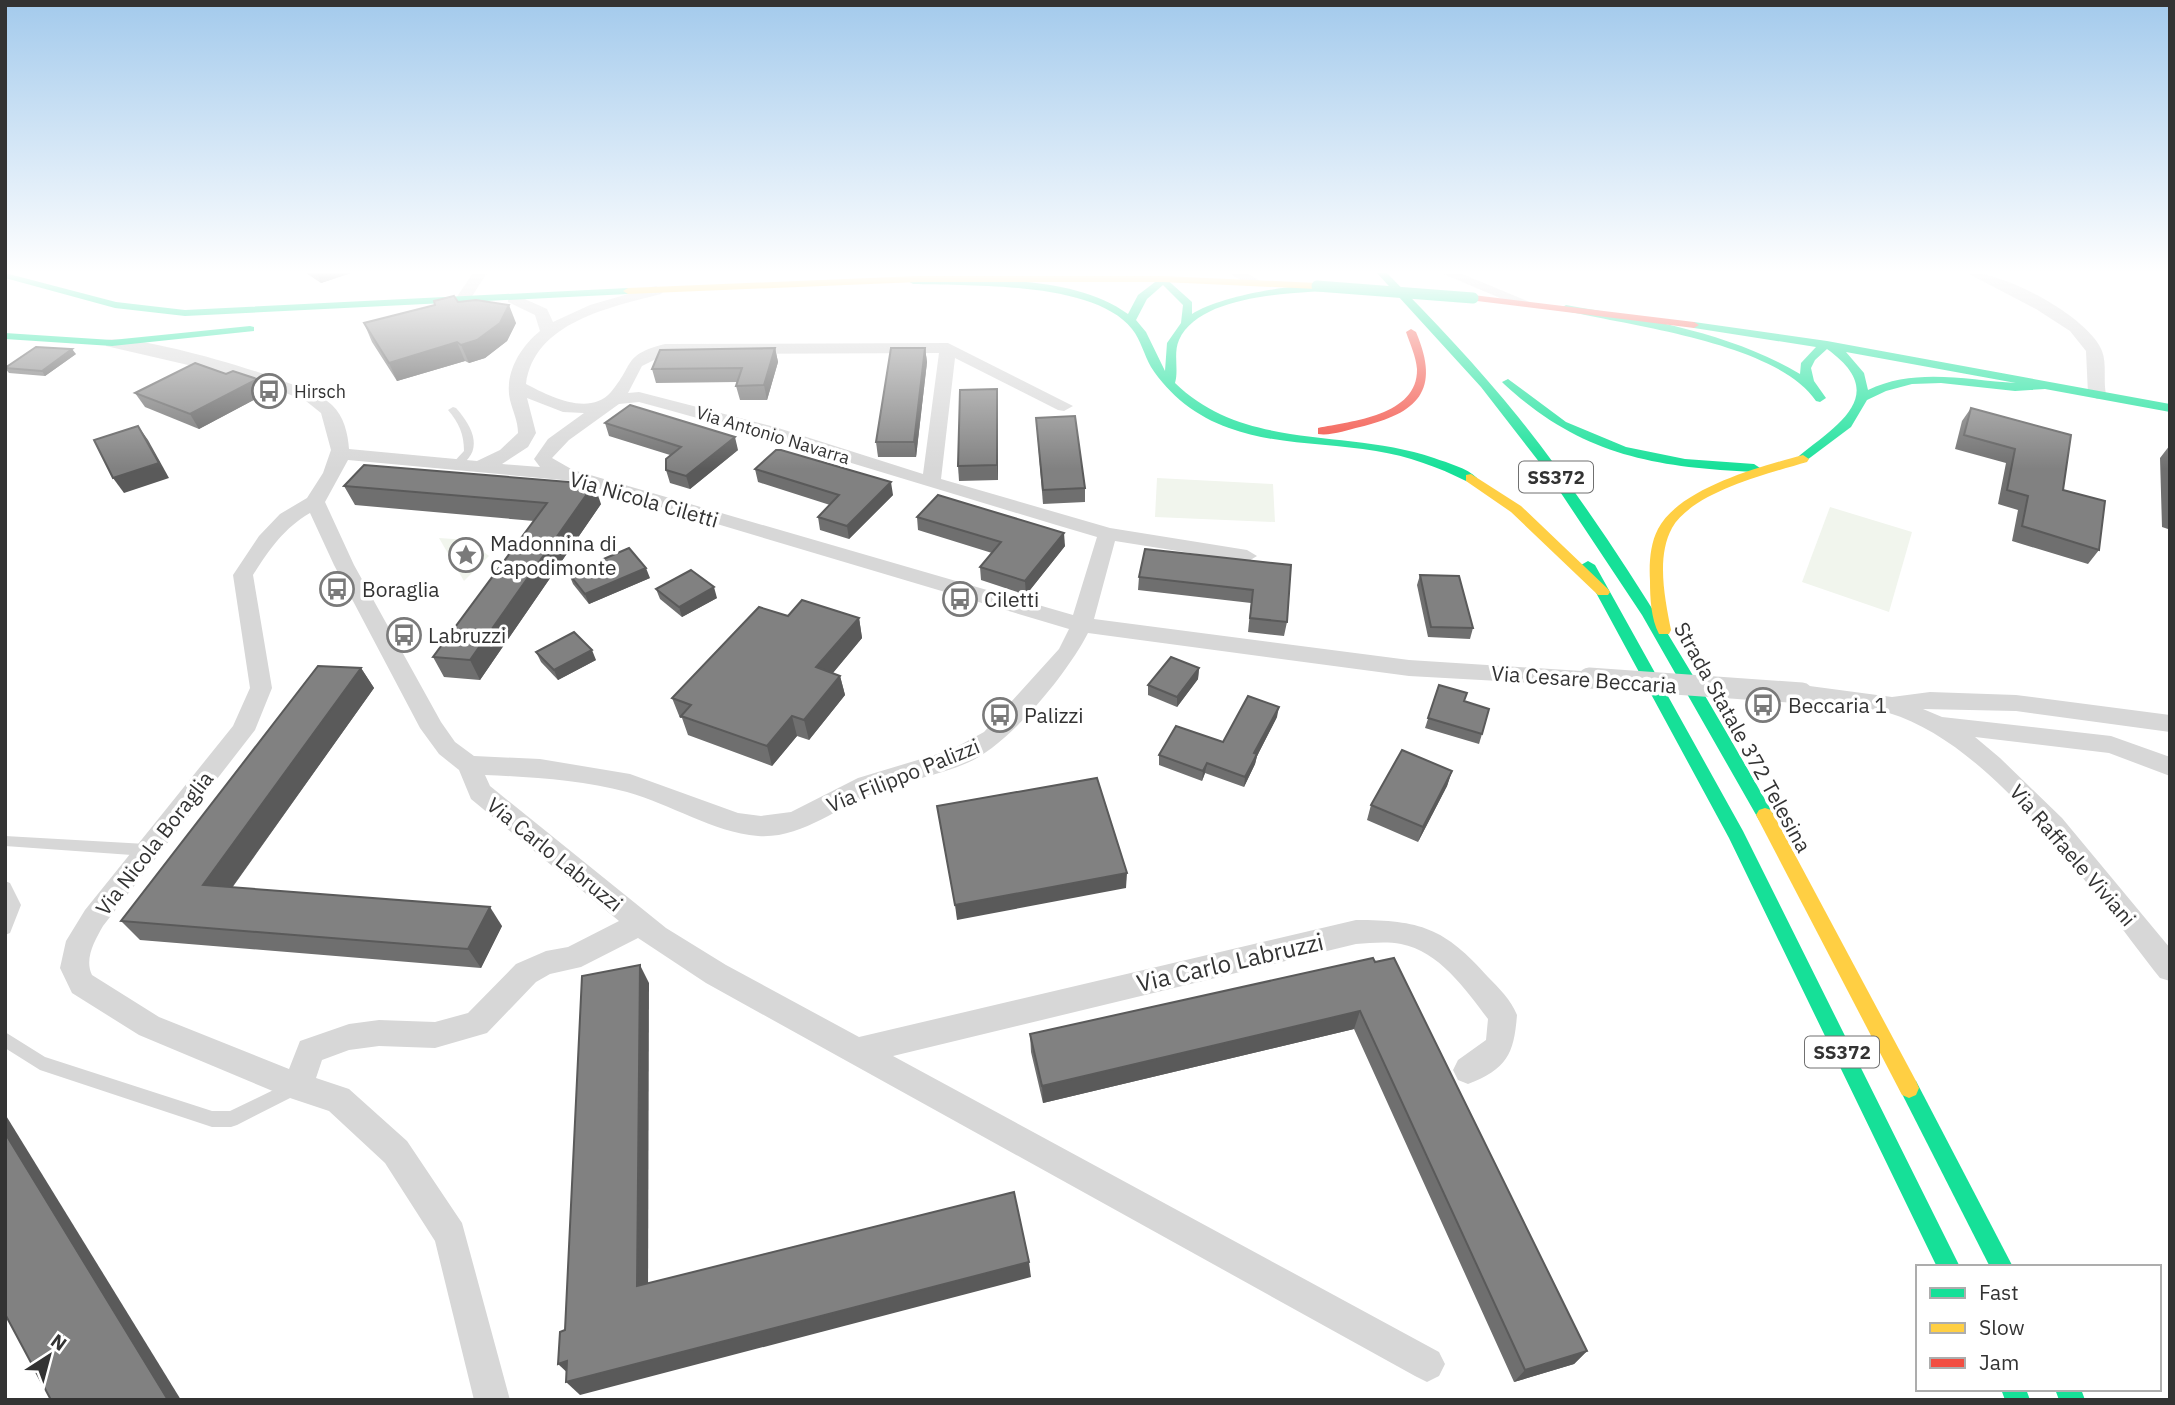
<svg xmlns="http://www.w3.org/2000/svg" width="2175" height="1405" font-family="'IBM Plex Sans',sans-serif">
<rect width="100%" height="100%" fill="#fff"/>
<g fill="#f1f5ed">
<path d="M1157 478 1273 484 1275 522 1155 517Z"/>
<path d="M1830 507 1912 532 1889 612 1802 582Z"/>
<path d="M439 538 468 540 489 556 464 581Z"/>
</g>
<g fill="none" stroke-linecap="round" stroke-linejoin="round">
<g fill="#d7d7d7" fill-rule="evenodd">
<path d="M453 407 456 408C474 428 485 453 456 468L451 465 464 451C464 434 459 423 448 410Z"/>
<path d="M5 836 146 844 151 846 153 850 151 854 146 856 5 846Z"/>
<path d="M5 881 10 883 21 905 10 933 5 935 7 905Z"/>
<path d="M5 1032 45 1057 212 1111H230L294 1080 300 1083 302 1088 300 1093 237 1125 231 1127H212L40 1070 5 1048Z"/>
</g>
<g fill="#d7d7d7" fill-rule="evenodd">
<path d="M473 273H487L467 304H457L454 301Z"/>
<path d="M1229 273H1247L1261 282 1259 285H1249Z"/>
<path d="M1441 273H1460L1532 303 1529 306H1519Z"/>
<path d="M1967 273C2001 270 2089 317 2102 351 2107 364 2103 380 2106 394L2103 398 2097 399 2088 394 2086 351 2070 331 2036 309Z"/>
<path d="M656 286 664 291 661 294C611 307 534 322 526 384 549 396 589 417 611 392 635 364 622 355 665 344L948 343 1073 406 1064 411 1058 410 955 358 941 479 1110 528 1247 550 1257 556 1247 562 1115 541 1094 619 1409 660 1597 672 1600 678 1597 684 1589 686 1409 676 1088 633C1067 674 1009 745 967 763 938 776 905 780 876 792 837 807 802 839 758 836 712 832 671 804 627 792 581 780 532 777 485 775L490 786 666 928 726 965 859 1037 1356 920C1420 920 1445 928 1488 977 1499 988 1511 1000 1517 1015 1514 1054 1507 1069 1468 1084L1458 1080 1453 1070 1458 1060 1486 1040 1488 1019C1466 990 1439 951 1401 944 1386 941 1371 943 1356 944L893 1056 1439 1352 1445 1364 1439 1376 1427 1382 1415 1376 706 983 638 938 581 967 550 974 536 982 487 1033 435 1048 379 1046 349 1050 322 1060 316 1078 349 1089 407 1141 462 1223 510 1400H474L435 1241 385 1163 329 1111 287 1097 139 1035 72 993 60 968 66 941 85 910 233 726 250 688 233 575 259 536 280 514 307 498 323 473 331 450 321 413 306 401 253 380 106 346V340C137 332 308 382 332 405 344 416 348 434 349 449L477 461 500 450 518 433C518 421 513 412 510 400 504 374 520 347 540 331L535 315 508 302V296H518L547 309 553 322 590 305ZM939 353 923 474 775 427 639 392 628 393 642 366 666 354ZM527 398 563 412 584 413 548 439 534 459 540 467 502 464 528 447 536 433ZM639 402C793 443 944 492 1097 537L1073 615 573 470 552 458 569 440 619 404ZM348 460 573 481 1069 629 1059 649 984 732 951 750 858 778 791 812 761 816 738 813 630 774 540 759 474 756 455 742 441 722 354 565 325 502ZM310 513 334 565 420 728 439 754 459 770 471 799 619 921 568 947 546 951 516 964 468 1013 435 1022 379 1020 349 1024 300 1041 289 1069 159 1017 92 975C84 959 95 940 103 926L255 730 272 688 253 575C269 550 284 528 310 513Z"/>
<path d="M1802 685 1892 697 1930 692 2016 695 2170 715V732L2016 711 1923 709 1942 717 2111 736 2170 757V776L2109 753 1975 737 2000 758 2062 818 2170 948V981L2160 978C2093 893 1995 745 1889 713 1858 704 1825 708 1794 699L1791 693 1794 687Z"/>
</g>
<g fill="#16e098" fill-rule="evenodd">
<path d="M5 273 116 302 185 310 628 288 633 291 628 294 185 316 115 308 5 278Z"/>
<path d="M1377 273H1387C1433 320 1478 367 1519 418 1616 540 1694 675 1771 810L1774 815 1771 820 1765 822 1759 820 1642 615 1547 472 1481 387Z"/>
<path d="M1163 276 1192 302V314C1223 294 1313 280 1349 285V289L1345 290C1301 293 1201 292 1179 340 1173 353 1179 370 1175 383 1246 452 1347 428 1434 458 1448 463 1467 468 1477 478L1471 482 1466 481C1438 467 1408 456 1376 451 1327 443 1276 445 1229 428 1197 417 1169 395 1151 367 1144 355 1141 340 1132 329 1094 281 970 286 913 284L908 281 913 278C979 280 1073 274 1128 314L1138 295ZM1163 285 1183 305 1181 323 1167 343 1165 371 1146 332 1136 320 1147 299Z"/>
<path d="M1566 305C1646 319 1729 332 1800 374L1801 363 1816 347 1694 328 1689 325 1694 322 1827 341 2170 404V412L2045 389 2015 391 1941 383 1912 384 1886 391 1867 400 1851 427 1803 463 1797 459 1799 456C1839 424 1890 394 1827 349L1815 360 1811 368 1814 381 1826 398 1820 402 1816 401C1776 342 1629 326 1562 310L1561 308ZM1846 352 2016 383C1967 380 1915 367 1868 390L1864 373Z"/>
<path d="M250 326 254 327V331L112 346 5 339V333L112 340Z"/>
<path d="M1508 379 1566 422 1626 447 1685 459 1754 464 1760 468 1754 472C1653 467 1581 455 1504 384L1502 382Z"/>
<path d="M1588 561 1595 565 1743 831 1960 1267H1937L1729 838 1581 565Z"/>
<path d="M1909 1078 1916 1081 2013 1267H1990L1899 1088 1902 1081Z"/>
<path d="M2001 1389H2026L2030 1400H2005Z"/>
<path d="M2055 1389H2081L2085 1400H2059Z"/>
</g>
<g fill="#ffcf43" fill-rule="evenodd">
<path d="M918 276H1163L1317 283 1322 286 1317 289 1163 282H918L628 294 623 291 628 288Z"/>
<path d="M1803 455 1809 459 1807 462C1770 473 1692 492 1672 528 1656 557 1665 599 1671 630L1669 634H1659C1651 619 1650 598 1650 581 1649 564 1650 544 1658 529 1679 488 1762 466 1803 455Z"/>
<path d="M1471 474 1521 506 1608 589 1610 592 1608 595H1598L1511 512 1466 481V475Z"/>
<path d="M1765 808 1771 810 1916 1081 1919 1088 1916 1095 1909 1098 1902 1095 1756 815 1759 810Z"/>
</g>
<g fill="#f24e42" fill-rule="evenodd">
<path d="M1473 295 1694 322 1699 325 1694 328 1469 300 1468 298Z"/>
<path d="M1411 329 1416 332C1441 391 1418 413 1360 427 1347 430 1331 436 1318 434V428C1351 421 1418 416 1417 369 1416 356 1410 344 1406 332Z"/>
</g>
<path stroke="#d7d7d7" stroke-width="21" d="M1589 678 1802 693"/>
<path stroke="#16e098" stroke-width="11" d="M1317 286 1473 298"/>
</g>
<g fill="#6f6f6f">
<path d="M306 273H351L321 283Z"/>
<path d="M458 302 516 323 507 341 485 358 469 363 465 361 397 381 372 342 364 323 435 305Z"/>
<path d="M775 348 778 362 767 400H740L736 386 737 382 656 383 652 369Z"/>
<path d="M925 348 927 362 916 457H878L876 442Z"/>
<path d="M76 354 45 376 9 373 5 368Z"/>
<path d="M135 393 265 394 199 429 145 407Z"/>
<path d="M998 404V480L959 481 958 466Z"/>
<path d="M1971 408 2063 490 2099 550 2088 564 2012 541 2018 510 1998 504 2006 463 1955 449 1962 421Z"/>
<path d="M1036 418 1085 488V502L1043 504Z"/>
<path d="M605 423 738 450 690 489 670 483 666 470 670 455 609 436Z"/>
<path d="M2170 445V571L2168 529 2162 527 2160 458Z"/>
<path d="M755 469 893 495 849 539 820 530 818 517 830 505 758 482Z"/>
<path d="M344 486 601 504 480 680 444 677 433 657 534 521 355 505Z"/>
<path d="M917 517 1065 546 1026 595 981 580 980 567 992 553 918 530Z"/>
<path d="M1291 565 1287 622 1284 636 1248 632 1251 603 1138 590 1139 577Z"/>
<path d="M569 574 650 578 589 604 573 584Z"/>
<path d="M1420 575 1473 628 1470 639 1428 637 1417 585Z"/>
<path d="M656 589 717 598 682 617 660 599Z"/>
<path d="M788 616 859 618 862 638 833 673 840 676 845 695 809 740 797 736 772 766 688 735 682 718H680L672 698Z"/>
<path d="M536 652 596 660 558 680 541 662Z"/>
<path d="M361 668 374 688 232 888 502 926 481 968 140 940 121 921Z"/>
<path d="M1199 668 1198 679 1177 707 1148 695V685Z"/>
<path d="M1439 685 1482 734 1479 744 1425 728Z"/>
<path d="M1277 717 1257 756 1255 764 1244 787 1205 773 1202 781 1159 765V755L1223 742Z"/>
<path d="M1452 771 1447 786 1418 842 1367 820 1371 805Z"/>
<path d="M1373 958 1587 1351 1574 1364 1514 1382 1354 1029 1043 1103 1031 1052 1030 1034Z"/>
</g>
<g fill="#5a5a5a">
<path d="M320 273H351L321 283 317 274Z"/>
<path d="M509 305 516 323 507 341 485 358 469 363 461 345Z"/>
<path d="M457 342 465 361 397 381 389 363Z"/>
<path d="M775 348 778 362 767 400 764 385Z"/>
<path d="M925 348 927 362 916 457 914 442Z"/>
<path d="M72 349 76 354 45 376 42 371Z"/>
<path d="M257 379 265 394 199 429 190 414Z"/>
<path d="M997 389 998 404V480L997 465Z"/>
<path d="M138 426 148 440 169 478 124 493 113 478Z"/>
<path d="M735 437 738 450 690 489 686 476Z"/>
<path d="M891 482 893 495 849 539 847 526Z"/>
<path d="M594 484 601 504 480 680 470 660Z"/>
<path d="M1064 533 1065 546 1026 595 1025 581Z"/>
<path d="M646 568 650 578 589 604 585 594Z"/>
<path d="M714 587 717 598 682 617 679 607Z"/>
<path d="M859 618 862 638 821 687 816 667Z"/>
<path d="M592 650 596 660 558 680 554 670Z"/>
<path d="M361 668 374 688 220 904 203 885Z"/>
<path d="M1199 668 1198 679 1177 707V697Z"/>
<path d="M840 676 845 695 809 740 804 720Z"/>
<path d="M1279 707 1277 717 1257 756 1255 764 1244 787 1245 777 1254 753Z"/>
<path d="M792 716 797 736 772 766 767 746Z"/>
<path d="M1207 763 1205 773 1202 781 1203 771Z"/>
<path d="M1452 771 1447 786 1418 842 1423 827Z"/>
<path d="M1127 873 1126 888 957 920 955 905Z"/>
<path d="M490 907 502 926 481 968 468 949Z"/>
<path d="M640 965 649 983 648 1301 637 1286Z"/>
<path d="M1360 1011 1354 1029 1043 1103 1042 1086Z"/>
<path d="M5 1114 181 1400H168L5 1133Z"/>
<path d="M1029 1262 1031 1277 580 1395 566 1382Z"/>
<path d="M1587 1351 1574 1364 1514 1382 1525 1370Z"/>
<path d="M567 1361 572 1377 558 1364Z"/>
</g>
<g fill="#818181" stroke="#5a5a5a" stroke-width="2">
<path d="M454 296 458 302 476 300 509 305 500 323 477 340 461 345 457 342 389 363 364 323 435 305 434 301Z"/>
<path d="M36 347 72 349 42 371 5 368Z"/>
<path d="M775 348 764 385 736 386 742 368 652 369 660 350Z"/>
<path d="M891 348H925L914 442H876Z"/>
<path d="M195 363 226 374 233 371 257 379 190 414 135 393Z"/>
<path d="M997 389V465L958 466 960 390Z"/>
<path d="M630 405 735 437 686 476 666 470V459L681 447 605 423Z"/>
<path d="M1971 408 2071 435 2063 490 2105 501 2099 550 2022 526 2028 496 2007 490 2015 449 1964 435Z"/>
<path d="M1075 416 1085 488 1043 490 1036 418Z"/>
<path d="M138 426 159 463 113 478 94 440Z"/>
<path d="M776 450H781L891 482 847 526 818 517 839 495 755 469Z"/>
<path d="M364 465 594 484 470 660 433 657 547 503 344 486Z"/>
<path d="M938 495 1064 533 1025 581 980 567 1001 542 917 517Z"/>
<path d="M629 548 646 568 585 594 569 574Z"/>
<path d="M1145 549 1291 565 1287 622 1250 618 1253 590 1139 577Z"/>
<path d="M691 570 714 587 679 607 656 589Z"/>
<path d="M1420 575 1459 576 1473 628 1431 627Z"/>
<path d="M802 600 859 618 816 667 840 676 804 720 792 716 767 746 681 716 691 705 672 698 759 607 788 616Z"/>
<path d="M574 632 592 650 554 670 536 652Z"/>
<path d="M1171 657 1199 668 1177 697 1148 685Z"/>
<path d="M318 666 361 668 203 885 490 907 468 949 121 921Z"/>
<path d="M1439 685 1467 693 1464 701 1489 709 1482 734 1428 718Z"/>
<path d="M1248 696 1279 707 1254 753 1257 754 1245 777 1207 763 1203 771 1159 755 1176 726 1223 742Z"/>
<path d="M1402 750 1452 771 1423 827 1371 805Z"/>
<path d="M1097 778 1127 873 955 905 937 806Z"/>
<path d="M1373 958 1375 962 1394 958 1587 1351 1525 1370 1360 1011 1042 1086 1030 1034Z"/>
<path d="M640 965 637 1286 1014 1192 1029 1262 566 1382 567 1361 558 1364 560 1332 565 1330 582 976Z"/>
<path d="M5 1133 168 1400H51L5 1314Z"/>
</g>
<linearGradient id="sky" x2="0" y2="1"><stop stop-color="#a3caec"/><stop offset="0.58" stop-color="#fff"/><stop offset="1" stop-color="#fff" stop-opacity="0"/></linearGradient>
<rect width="2175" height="469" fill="url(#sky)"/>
<defs>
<g id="bus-ring" transform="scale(1.75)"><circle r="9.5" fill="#fff" stroke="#7a7a7a" stroke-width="1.5"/><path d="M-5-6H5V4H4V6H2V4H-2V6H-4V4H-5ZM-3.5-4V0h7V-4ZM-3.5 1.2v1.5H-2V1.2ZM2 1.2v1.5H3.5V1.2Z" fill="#7a7a7a"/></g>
<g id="sight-ring" transform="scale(1.75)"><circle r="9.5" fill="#fff" stroke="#7a7a7a" stroke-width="1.5"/><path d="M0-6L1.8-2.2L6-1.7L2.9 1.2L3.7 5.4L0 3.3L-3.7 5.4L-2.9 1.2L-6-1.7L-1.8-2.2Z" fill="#7a7a7a"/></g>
</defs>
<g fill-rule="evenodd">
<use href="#bus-ring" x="269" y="391"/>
<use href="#sight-ring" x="466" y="555"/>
<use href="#bus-ring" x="337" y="589"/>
<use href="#bus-ring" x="960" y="599"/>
<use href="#bus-ring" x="404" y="635"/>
<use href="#bus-ring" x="1763" y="705"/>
<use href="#bus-ring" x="1000" y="715"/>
</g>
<g text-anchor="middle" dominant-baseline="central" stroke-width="7" stroke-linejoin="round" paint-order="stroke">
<g font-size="18" fill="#333" stroke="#fff" text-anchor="start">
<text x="294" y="391">Hirsch</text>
</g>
<g font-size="18" fill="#333" stroke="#fff">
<text transform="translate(773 435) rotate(17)">Via Antonio Navarra</text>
</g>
<g fill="#fff" stroke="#707070" stroke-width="2">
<rect x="1519" y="461.5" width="74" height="31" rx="5"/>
<rect x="1805" y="1036.5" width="74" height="31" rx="5"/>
</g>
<g font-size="19" font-weight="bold" fill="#333">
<text x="1556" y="477">SS372</text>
<text x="1842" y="1052">SS372</text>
</g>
<g font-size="21" fill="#333" stroke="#fff">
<text transform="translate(644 499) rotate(16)">Via Nicola Ciletti</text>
<text transform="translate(1584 679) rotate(4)">Via Cesare Beccaria</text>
<text transform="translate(1743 737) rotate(61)">Strada Statale 372 Telesina</text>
<text transform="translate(903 775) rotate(-22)">Via Filippo Palizzi</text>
<text transform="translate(154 843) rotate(-52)">Via Nicola Boraglia</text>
<text transform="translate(555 854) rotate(39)">Via Carlo Labruzzi</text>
<text transform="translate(2073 855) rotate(49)">Via Raffaele Viviani</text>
</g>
<g font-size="21" fill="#333" stroke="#fff" text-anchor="start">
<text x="490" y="543">Madonnina di<tspan x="490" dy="24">Capodimonte</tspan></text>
<text x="362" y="589">Boraglia</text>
<text x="984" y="599">Ciletti</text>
<text x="428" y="635">Labruzzi</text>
<text x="1788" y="705">Beccaria 1</text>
<text x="1024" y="715">Palizzi</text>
</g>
<g font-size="24" fill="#333" stroke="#fff">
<text transform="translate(1230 962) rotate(-13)">Via Carlo Labruzzi</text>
</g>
</g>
<rect width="2175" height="1405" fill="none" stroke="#333333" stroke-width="14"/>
<rect x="1916" y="1265" width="245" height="126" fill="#ffffff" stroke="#adadad" stroke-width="2"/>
<rect x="1930" y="1288" width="35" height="10" fill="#16e098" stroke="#adadad" stroke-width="2"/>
<text x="1979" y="1300" font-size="21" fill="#333333">Fast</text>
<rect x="1930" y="1323" width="35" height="10" fill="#ffcf43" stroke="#adadad" stroke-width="2"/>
<text x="1979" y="1335" font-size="21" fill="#333333">Slow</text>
<rect x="1930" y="1358" width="35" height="10" fill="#f24e42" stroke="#adadad" stroke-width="2"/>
<text x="1979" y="1370" font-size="21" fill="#333333">Jam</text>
<g transform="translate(49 1356) rotate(36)" stroke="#ffffff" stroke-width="5" paint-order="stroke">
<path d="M0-5L12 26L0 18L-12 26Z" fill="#333333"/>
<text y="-10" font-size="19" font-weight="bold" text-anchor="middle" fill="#333333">N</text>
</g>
</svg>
